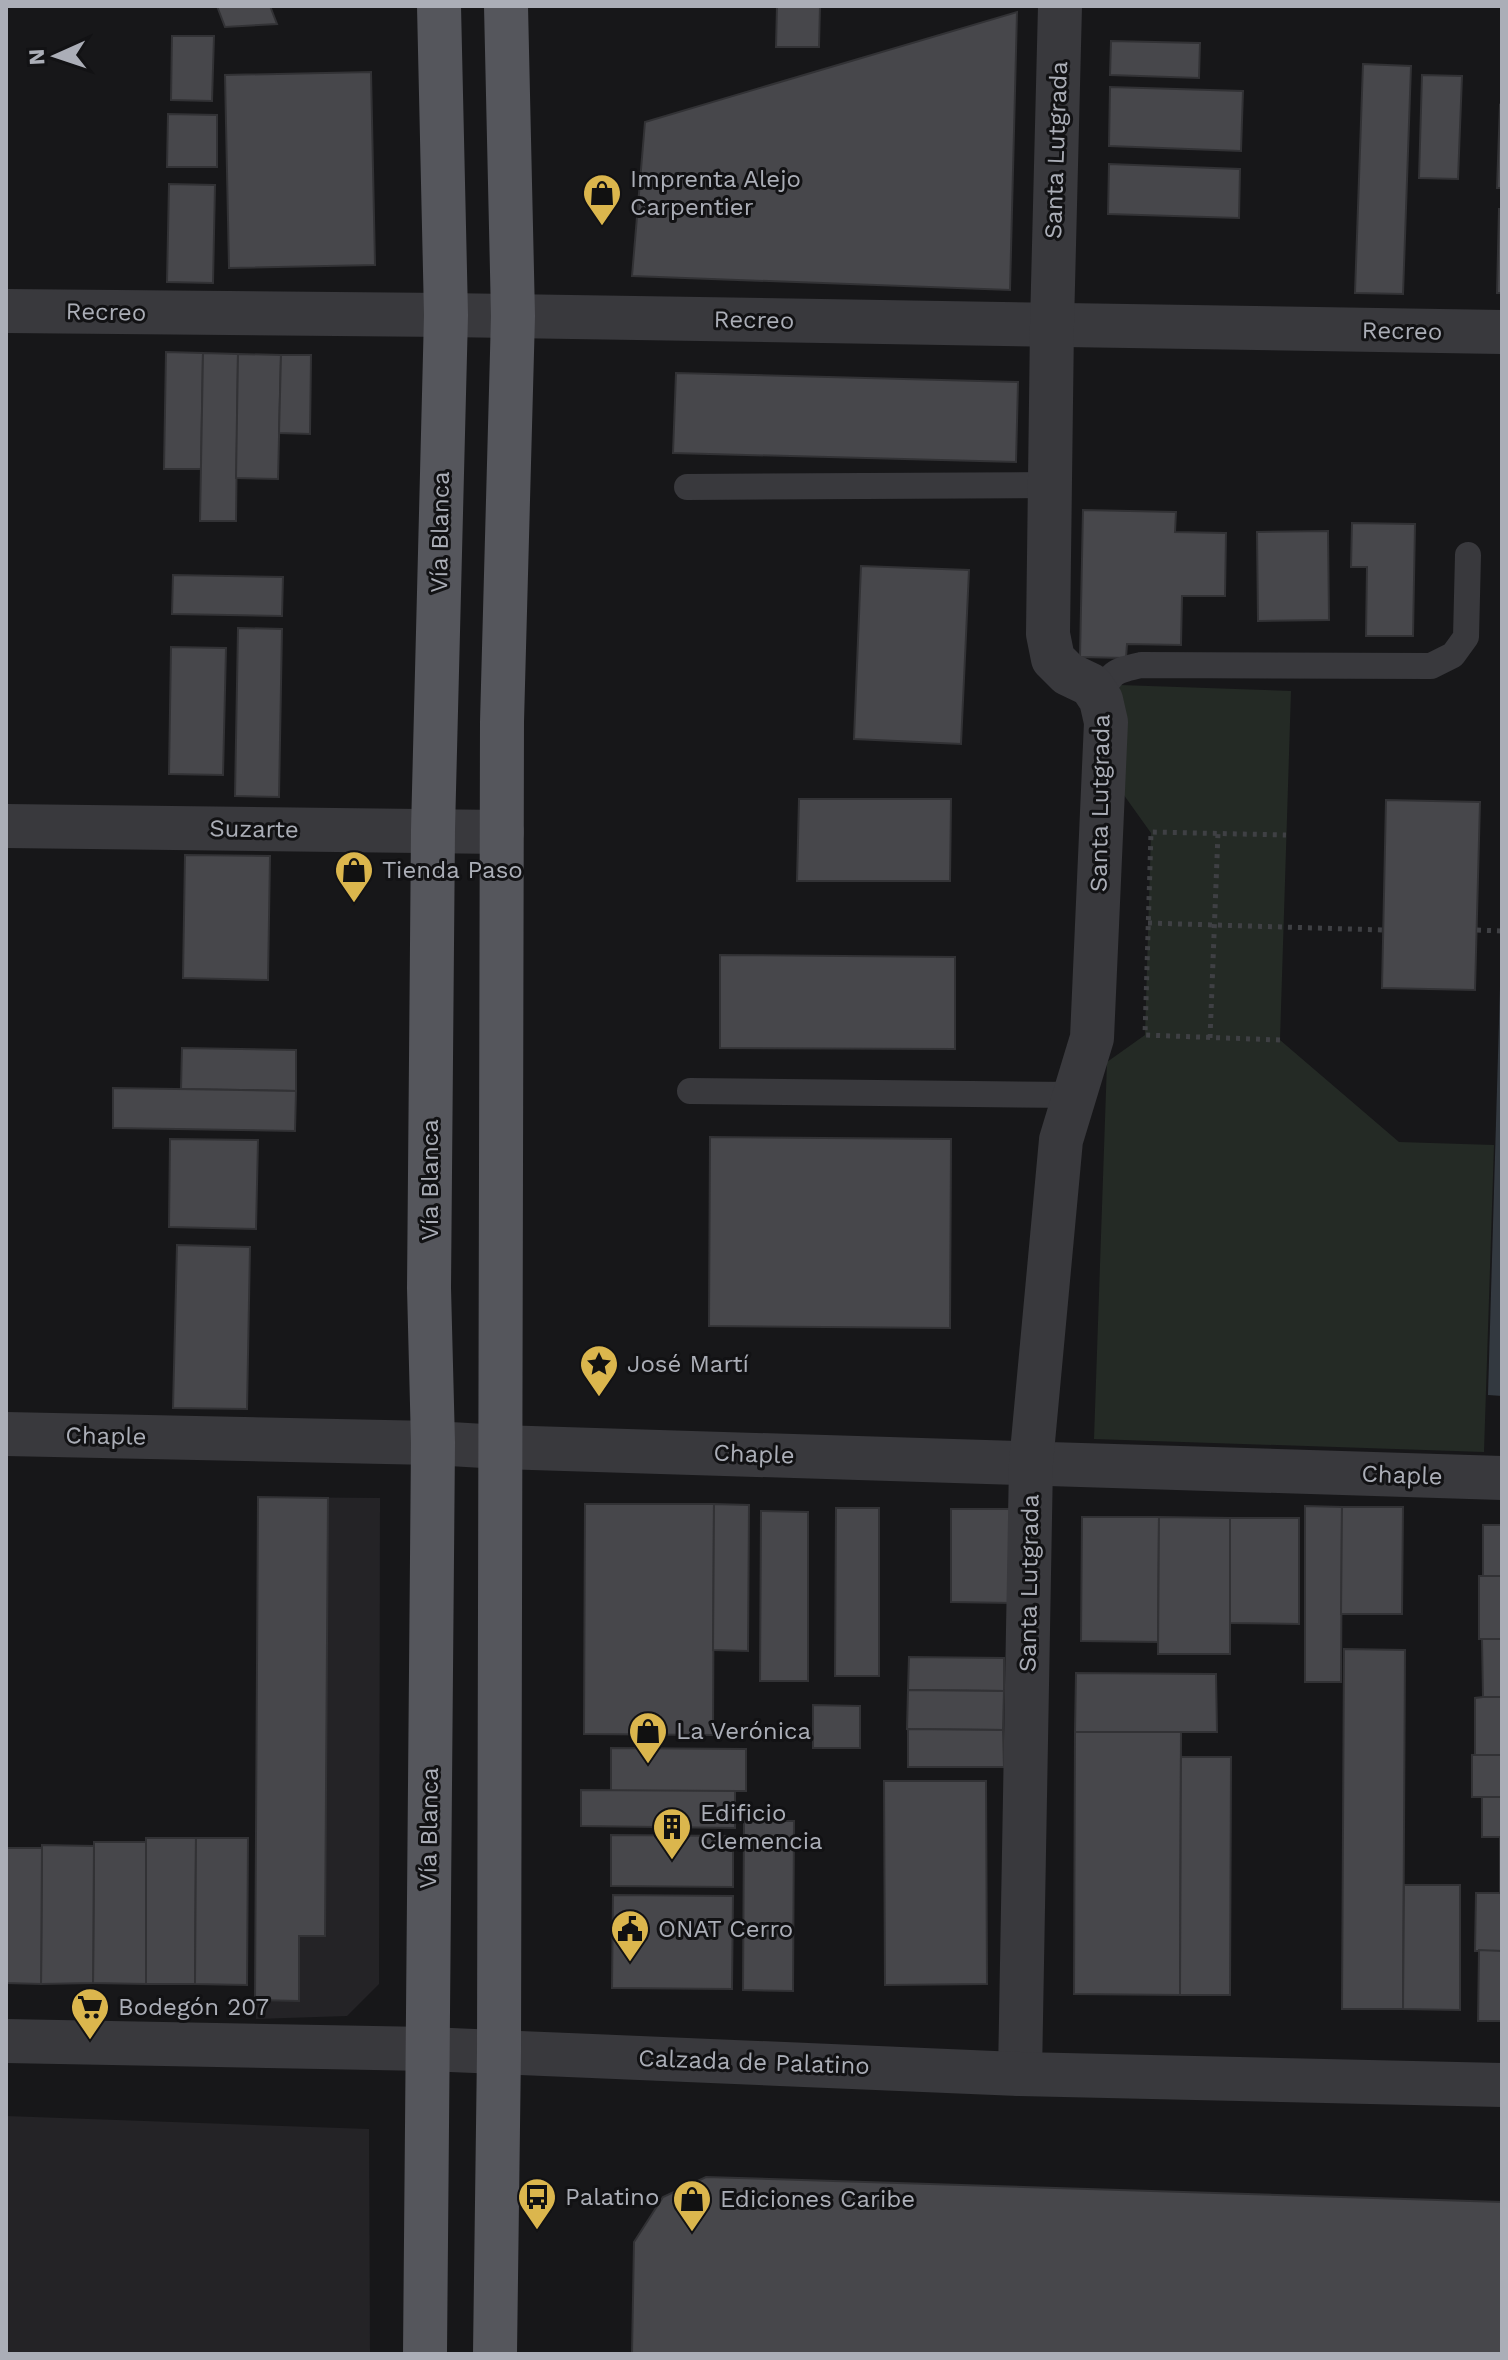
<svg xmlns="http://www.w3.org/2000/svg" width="1508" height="2360" font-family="'Work Sans',sans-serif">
<rect width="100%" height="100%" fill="#171719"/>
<g fill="#242326">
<path d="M258 1497 380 1498 379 1984 347 2016 256 2019Z"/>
<path d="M6 2116 369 2129 370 2354H6Z"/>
</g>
<path fill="#242a25" d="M1120 685 1291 691 1280 1040 1399 1142 1494 1145 1484 1452 1094 1439 1107 1062 1145 1035 1151 833 1116 784Z"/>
<path fill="#333940" d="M1501 953H1502V1396L1488 1395Z"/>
<g fill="#47474b" stroke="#323235" stroke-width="2">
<path d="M217 6H270L277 24 225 27Z"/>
<path d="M777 6H820L819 47H776Z"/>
<path d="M1017 12 1010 290 632 276 645 122Z"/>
<path d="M172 36H214L212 101 171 100Z"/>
<path d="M1111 41 1200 43 1199 78 1110 75Z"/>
<path d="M1363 64 1411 66 1403 294 1355 293Z"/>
<path d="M371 72 375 265 229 268 225 75Z"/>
<path d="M1422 75 1462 76 1458 179 1419 178Z"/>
<path d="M1110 87 1243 91 1241 151 1109 146Z"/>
<path d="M1500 105 1502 106V188H1497Z"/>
<path d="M168 114 217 115V167H167Z"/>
<path d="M1109 164 1240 169 1239 218 1108 214Z"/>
<path d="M169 184 215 185 213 283 167 282Z"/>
<path d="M1499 209H1502V293H1497Z"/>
<path d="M166 352 203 353 201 469H164Z"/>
<path d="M203 353 238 354 236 521H200Z"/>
<path d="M238 354 281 355 278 479 236 478Z"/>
<path d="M281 355H311L310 434 279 433Z"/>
<path d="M676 373 1018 382 1016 462 673 453Z"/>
<path d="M1083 510 1176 512 1175 532 1226 533 1225 596H1182L1181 645 1127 644 1126 658 1080 657Z"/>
<path d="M1352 523 1415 524 1413 636H1366L1367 567H1351Z"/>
<path d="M1328 531 1329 620 1258 621 1257 532Z"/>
<path d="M861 566 969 570 961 744 854 739Z"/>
<path d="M173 575 283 577 282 616 172 614Z"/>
<path d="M238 628 282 629 279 797 235 796Z"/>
<path d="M171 647 226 648 223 775 169 774Z"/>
<path d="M799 799H951L950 881H797Z"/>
<path d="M1386 800 1480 802 1475 990 1382 988Z"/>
<path d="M185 855 270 856 268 980 183 978Z"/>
<path d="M720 955 955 957V1049L720 1048Z"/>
<path d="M182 1048 296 1050V1091L181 1089Z"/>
<path d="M113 1088 296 1091 295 1131 113 1128Z"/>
<path d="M710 1137 951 1139 950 1328 709 1326Z"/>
<path d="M170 1139 258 1140 256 1229 169 1227Z"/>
<path d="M177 1245 250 1247 247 1409 173 1408Z"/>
<path d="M258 1497 328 1498 325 1936H299V2001L255 2000Z"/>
<path d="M585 1504H714L713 1735 584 1734Z"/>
<path d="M714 1504 749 1505 748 1651 713 1650Z"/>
<path d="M1305 1506 1342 1507 1341 1682H1305Z"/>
<path d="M1342 1507H1403L1402 1614H1341Z"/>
<path d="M836 1508H879V1676H835Z"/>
<path d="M951 1509H1013L1012 1603 951 1602Z"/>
<path d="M761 1511 808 1512V1681H760Z"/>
<path d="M1082 1517H1159L1158 1642 1081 1641Z"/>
<path d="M1159 1517 1230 1518V1654H1158Z"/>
<path d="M1230 1518H1299V1624L1230 1623Z"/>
<rect x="1483" y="1525" width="19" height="51"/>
<rect x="1479" y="1576" width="23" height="63"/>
<path d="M1482 1639H1502V1697H1483Z"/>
<path d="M1344 1649 1405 1650 1403 2009H1342Z"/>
<path d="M909 1657 1004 1658V1691L908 1690Z"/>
<path d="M1076 1673 1216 1674 1217 1732H1075Z"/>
<path d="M908 1690 1004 1691 1003 1730 907 1729Z"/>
<path d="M1483 1697H1502V1755H1475V1698Z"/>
<path d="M813 1705 860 1706V1748H813Z"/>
<path d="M908 1729 1003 1730 1004 1767H908Z"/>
<path d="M1075 1732H1181L1180 1995 1074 1994Z"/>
<path d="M611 1748 746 1749V1791H611Z"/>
<rect x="1472" y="1755" width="30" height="42"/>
<path d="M1181 1757H1231L1230 1995H1180Z"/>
<path d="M884 1781H986L987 1984 885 1985Z"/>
<path d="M581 1790 735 1791V1828L581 1826Z"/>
<rect x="1482" y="1797" width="20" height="40"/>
<path d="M744 1821H794L793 1991 743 1990Z"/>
<path d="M611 1835 733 1836V1887L611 1886Z"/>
<rect x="1500" y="1837" width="2" height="56"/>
<path d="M146 1838H196L195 1984H146Z"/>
<path d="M196 1838H248L247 1985 195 1984Z"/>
<path d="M94 1842H146V1984L93 1983Z"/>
<path d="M42 1845 94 1846 93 1983 41 1984Z"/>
<path d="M6 1848H42L41 1984 6 1983Z"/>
<path d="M1404 1885H1460V2010L1403 2009Z"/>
<path d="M1476 1893H1502V1951H1475Z"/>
<path d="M613 1895 733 1896 732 1989 612 1988Z"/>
<path d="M1479 1950 1502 1951V2021H1478Z"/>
<path d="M706 2177 1502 2202V2354H632L634 2242 663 2197Z"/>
</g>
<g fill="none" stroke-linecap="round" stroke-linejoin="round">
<g stroke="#3f4044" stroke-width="5" stroke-dasharray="4 6" stroke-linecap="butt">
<path d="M1148 923 1383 930"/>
<path d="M1477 930 1502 931"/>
<path d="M1210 1038 1218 833"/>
<path d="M1280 1040 1145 1035 1151 832 1286 835"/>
</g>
<g stroke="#39393d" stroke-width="26">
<path d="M687 487 1049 485"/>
<path d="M1101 700C1109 672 1114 671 1141 665L1431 666 1453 655 1466 637 1468 555"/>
<path d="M690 1091 1074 1095"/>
</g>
<g stroke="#39393d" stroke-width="44">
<path d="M6 311 446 315 1502 332"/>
<path d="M6 826 502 832"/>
<path d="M6 1434 433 1443 501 1447 1502 1478"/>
<path d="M1020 2074 1031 1463 1061 1140 1092 1038 1106 722 1101 700 1091 685 1068 674 1053 659 1048 634 1052 325 1060 6"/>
</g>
<path stroke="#39393d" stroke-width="44" d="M6 2041 427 2049 1020 2074 1502 2085"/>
<g stroke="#55565c" stroke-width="44">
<path d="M425 2354 433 1443 429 1288 433 830 446 315 439 6"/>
<path d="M495 2354 499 2051 502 722 513 316 506 6"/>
</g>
</g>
<defs>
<g id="shop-pin" transform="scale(2)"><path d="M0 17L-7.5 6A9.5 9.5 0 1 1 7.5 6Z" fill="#dbb64d" stroke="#121214"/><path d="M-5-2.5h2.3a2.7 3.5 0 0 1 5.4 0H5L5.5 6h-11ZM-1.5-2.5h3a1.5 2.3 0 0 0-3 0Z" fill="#111"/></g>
<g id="sight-pin" transform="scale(2)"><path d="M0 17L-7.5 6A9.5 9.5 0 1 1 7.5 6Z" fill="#dbb64d" stroke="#121214"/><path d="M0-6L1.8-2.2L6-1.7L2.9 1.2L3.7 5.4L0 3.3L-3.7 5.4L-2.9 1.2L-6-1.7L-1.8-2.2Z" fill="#111"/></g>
<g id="building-pin" transform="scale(2)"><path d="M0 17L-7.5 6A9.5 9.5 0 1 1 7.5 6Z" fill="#dbb64d" stroke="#121214"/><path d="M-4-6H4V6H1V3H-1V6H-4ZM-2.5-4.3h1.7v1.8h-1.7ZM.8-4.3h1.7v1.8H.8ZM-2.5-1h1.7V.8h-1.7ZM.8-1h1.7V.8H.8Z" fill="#111"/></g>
<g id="civic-pin" transform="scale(2)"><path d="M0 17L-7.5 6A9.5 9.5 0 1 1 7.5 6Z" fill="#dbb64d" stroke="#121214"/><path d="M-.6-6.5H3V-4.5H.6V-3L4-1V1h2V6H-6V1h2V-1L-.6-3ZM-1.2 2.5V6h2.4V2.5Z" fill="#111"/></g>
<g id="supermarket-pin" transform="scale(2)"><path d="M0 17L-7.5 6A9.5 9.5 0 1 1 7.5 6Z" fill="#dbb64d" stroke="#121214"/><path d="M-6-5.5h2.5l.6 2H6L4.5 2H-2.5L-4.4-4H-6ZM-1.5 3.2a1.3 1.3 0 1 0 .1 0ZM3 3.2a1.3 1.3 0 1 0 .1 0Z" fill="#111"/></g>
<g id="bus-pin" transform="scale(2)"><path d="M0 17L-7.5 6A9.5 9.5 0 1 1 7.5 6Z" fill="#dbb64d" stroke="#121214"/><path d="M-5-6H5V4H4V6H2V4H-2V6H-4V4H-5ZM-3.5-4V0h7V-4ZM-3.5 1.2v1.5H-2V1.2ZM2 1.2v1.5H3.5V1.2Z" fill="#111"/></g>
</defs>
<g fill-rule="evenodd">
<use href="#shop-pin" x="602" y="193"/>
<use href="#shop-pin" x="354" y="870"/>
<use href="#sight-pin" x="599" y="1364"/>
<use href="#shop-pin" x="648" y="1731"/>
<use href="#building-pin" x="672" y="1827"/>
<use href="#civic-pin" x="630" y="1929"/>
<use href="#supermarket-pin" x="90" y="2007"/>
<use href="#bus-pin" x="537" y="2197"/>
<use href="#shop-pin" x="692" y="2199"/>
</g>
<g text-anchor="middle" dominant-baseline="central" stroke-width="6" stroke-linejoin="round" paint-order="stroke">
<g font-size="24" fill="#abaeb7" stroke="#121214">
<text transform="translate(1056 150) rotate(-88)">Santa Lutgrada</text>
<text transform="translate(106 312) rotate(1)">Recreo</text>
<text transform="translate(754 320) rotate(1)">Recreo</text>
<text transform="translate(1402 331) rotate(1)">Recreo</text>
<text transform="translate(440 532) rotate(-89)">Vía Blanca</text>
<text transform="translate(1100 803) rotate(-89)">Santa Lutgrada</text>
<text transform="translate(254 829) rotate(1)">Suzarte</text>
<text transform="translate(430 1180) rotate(-90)">Vía Blanca</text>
<text transform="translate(106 1436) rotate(1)">Chaple</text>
<text transform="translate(754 1454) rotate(2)">Chaple</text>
<text transform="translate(1402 1475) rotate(2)">Chaple</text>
<text transform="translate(1029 1583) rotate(-89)">Santa Lutgrada</text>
<text transform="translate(429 1828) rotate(-89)">Vía Blanca</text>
<text transform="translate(754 2062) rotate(2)">Calzada de Palatino</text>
</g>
<g font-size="24" fill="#abaeb7" stroke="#121214" text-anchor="start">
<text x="630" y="179">Imprenta Alejo<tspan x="630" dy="28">Carpentier</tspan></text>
<text x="382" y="870">Tienda Paso</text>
<text x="627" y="1364">José Martí</text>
<text x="676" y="1731">La Verónica</text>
<text x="700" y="1813">Edificio<tspan x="700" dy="28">Clemencia</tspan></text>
<text x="658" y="1929">ONAT Cerro</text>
<text x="118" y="2007">Bodegón 207</text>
<text x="565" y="2197">Palatino</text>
<text x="720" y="2199">Ediciones Caribe</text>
</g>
</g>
<rect width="1508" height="2360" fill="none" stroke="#abaeb7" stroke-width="16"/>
<g transform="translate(56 56) rotate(267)" stroke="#121214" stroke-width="6" paint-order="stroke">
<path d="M0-6L14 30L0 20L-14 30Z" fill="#abaeb7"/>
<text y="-12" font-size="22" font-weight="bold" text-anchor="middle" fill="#abaeb7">N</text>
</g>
</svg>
